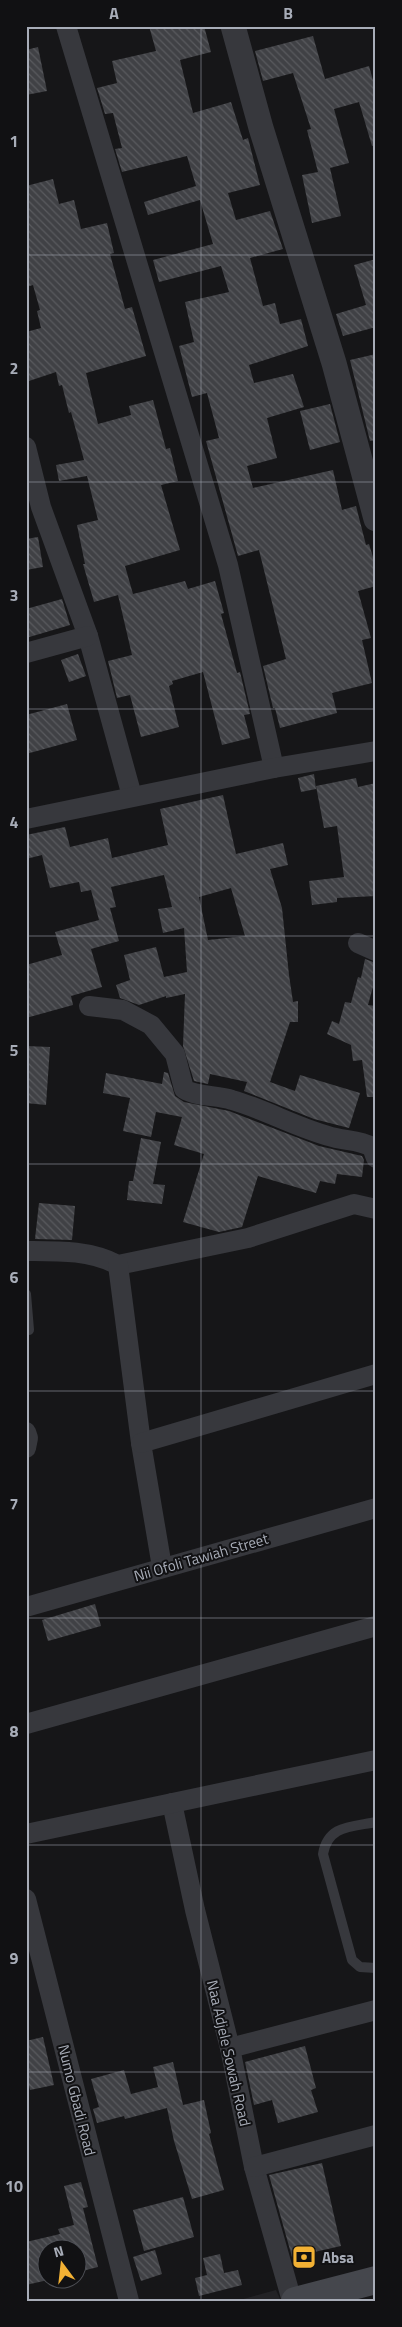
<svg xmlns="http://www.w3.org/2000/svg" width="402" height="2327" font-family="'Titillium Web',sans-serif">
<defs>
<pattern id="building-back-hatch" width="6" height="6" patternUnits="userSpaceOnUse" patternTransform="scale(1.25)"><rect width="6" height="6" fill="#404145"/><path d="M-1 5l2 2M0 0l6 6M5-1l2 2" fill="none" stroke="#595a5e"/></pattern>
</defs>
<rect width="100%" height="100%" fill="#161618"/>
<path fill="#222225" d="M276 2290 281 2301H236Z"/>
<g fill="url(#building-back-hatch)" fill-rule="evenodd">
<path d="M149 26H204L211 52 180 60 193 113 231 102 243 140 248 138 260 185 228 193 236 220 270 211 283 249 250 258 263 306 275 303 280 324 301 319 308 346 249 365 254 383 293 374 304 407 267 418 277 458 247 466 253 488 333 470 342 510 356 506 366 545 369 544 376 567V586L358 591 371 638 362 640 372 683 332 693 337 713 280 728 275 708H273L263 666 286 659 259 550 238 556 206 441 219 438 207 393 192 397 179 346 194 342 185 302 229 292 221 266 159 282 153 260 213 244 200 200 148 215 144 202 196 186 187 156 122 172 115 149 122 148 113 113 105 114 97 88 117 83 112 61 156 51Z"/>
<path d="M313 36 325 79 369 66 376 91V145L372 146 359 102 334 109 349 163 330 168 341 216 312 223 302 175 318 172 307 130 311 129 293 73 263 81 255 51Z"/>
<path d="M38 47 47 91 26 95V50Z"/>
<path d="M53 179 59 204 74 200 81 229 107 223 114 253 110 254 125 309 132 307 146 356 86 373 98 424 131 415 129 406 153 400 166 449 170 448 178 481 161 485 180 550 125 566 133 594 185 581 188 589 215 581 224 613 221 614 237 673 240 672 250 714 244 715 250 738 222 745 203 672 172 681 173 684 169 686 179 727 141 737 130 695 117 698 108 661 132 655 118 595 94 602 83 564H85L77 525 98 520 87 476 59 481 56 465 84 460 71 412 69 413 62 385 59 386 56 372 26 382V332L41 328 37 311 40 310 33 285 26 287V186Z"/>
<path d="M376 259V327L343 336 336 314 366 305 354 265Z"/>
<path d="M376 354V440L370 441 350 360Z"/>
<path d="M330 404 340 442 310 450 300 411Z"/>
<path d="M38 537 43 567 26 570V539Z"/>
<path d="M62 599 70 625 26 638V609Z"/>
<path d="M78 654 86 676 69 682 61 660Z"/>
<path d="M67 704 77 740 26 754V715Z"/>
<path d="M314 774 316 789 301 792 298 778Z"/>
<path d="M356 778 358 787 376 783V896L337 898V902L312 905 309 881 344 877 337 826 324 828 316 786Z"/>
<path d="M223 795 236 854 283 843 288 865 270 869 282 908 289 975 293 1002 298 1001V1022H290L270 1082 295 1091 300 1075 360 1093 349 1128 314 1119 244 1091 247 1082 210 1074 208 1084 194 1081 183 1046 185 994 166 998V996L139 1005 120 998 116 985 130 980 124 955 156 947 164 977 187 972 184 928 163 933 158 909 172 907 164 875 111 887 116 907 110 908 119 941 91 949 102 987 71 996 73 1005 26 1018V965L62 955 55 932 99 920 91 890 81 892 79 882 50 888 42 855 26 859V835L65 827 70 847 108 838 112 858 168 845 160 809ZM231 888 245 936 208 940 199 897Z"/>
<path d="M365 959 376 963V976L368 1005 376 1006V1097H367L362 1060 353 1061 351 1045 327 1034 332 1021 339 1024 345 1002 351 1003 358 977 361 978Z"/>
<path d="M26 1046 50 1047 46 1105 26 1103Z"/>
<path d="M164 1072 168 1073 175 1096 184 1102 229 1111 319 1146 362 1156 364 1160 362 1177 337 1174 335 1184 320 1181 316 1193 258 1176 242 1227 219 1232 183 1222 204 1154 174 1145 182 1117 156 1112 151 1137 123 1131 130 1098 103 1093 106 1073 162 1084Z"/>
<path d="M141 1138 161 1142 153 1184 165 1185 162 1204 127 1200 129 1181H133Z"/>
<path d="M39 1203 75 1206 72 1240 35 1239Z"/>
<path d="M95 1604 101 1626 48 1641 42 1620Z"/>
<path d="M43 2037 54 2085 30 2090 26 2073V2041Z"/>
<path d="M305 2046 316 2088 311 2090 318 2112 278 2123 272 2100 254 2105 245 2062Z"/>
<path d="M173 2062 183 2105 204 2100 211 2133 209 2134 224 2190 192 2199 174 2141 167 2108 125 2119 124 2116 97 2123 93 2109 99 2107 91 2079 124 2070 131 2094 158 2087 153 2067Z"/>
<path d="M322 2163 341 2246 292 2257 269 2175Z"/>
<path d="M81 2182 88 2207 83 2208 98 2267 78 2272V2250H48V2280L26 2285V2242L60 2234 58 2229 74 2225 64 2186Z"/>
<path d="M183 2197 194 2237 144 2251 133 2210Z"/>
<path d="M155 2250 162 2274 141 2281 133 2257Z"/>
<path d="M220 2254 224 2273 238 2270 242 2285 199 2296 195 2278 207 2275 203 2258Z"/>
</g>
<g fill="none" stroke-linecap="round" stroke-linejoin="round">
<g stroke="#37383d" stroke-width="10">
<path d="M26 1294 29 1330"/>
<path d="M376 1822C351 1827 328 1825 323 1854L352 1960 360 1967 376 1968"/>
</g>
<g stroke="#37383d" stroke-width="20">
<path d="M66 26 228 565 274 768"/>
<path d="M26 447 41 507 88 636 132 796"/>
<path d="M26 653 88 636"/>
<path d="M26 819 274 768 376 751"/>
<path d="M358 943 376 951"/>
<path d="M89 1006 123 1010 151 1025 175 1054 184 1089C197 1097 217 1095 232 1100 267 1110 301 1130 336 1138 349 1141 360 1140 372 1147L376 1158"/>
<path d="M26 1251C58 1251 90 1250 118 1265L248 1238 354 1204 376 1209"/>
<path d="M118 1265 141 1443 162 1567"/>
<path d="M26 1432 28 1438 26 1448"/>
<path d="M141 1443 376 1374"/>
<path d="M26 1607 376 1508"/>
<path d="M26 1724 376 1626"/>
<path d="M172 1803 195 1910 230 2048 254 2167 292 2301"/>
<path d="M26 1834 376 1760"/>
<path d="M26 1899 129 2301"/>
<path d="M230 2048 376 2010"/>
<path d="M254 2167 376 2135"/>
</g>
<path stroke="#37383d" stroke-width="25" d="M233 26 261 128 334 363 376 519"/>
<path stroke="#45474d" stroke-width="28" d="M295 2301 376 2280"/>
</g>
<path fill="none" stroke="#a8adb8" stroke-width="1" stroke-opacity="0.55" d="M201 26V2301M26 255H376M26 482H376M26 709H376M26 936H376M26 1164H376M26 1391H376M26 1618H376M26 1845H376M26 2072H376"/>
<defs>
<g id="bank-square" transform="scale(1.25)"><rect x="-9" y="-9" width="18" height="18" rx="4" fill="#f2b134" stroke="#111113"/><path d="M-6-4H6V4H-6ZM0-2.3a2.3 2.3 0 1 0 0 4.6a2.3 2.3 0 1 0 0-4.6Z" fill="#111"/></g>
</defs>
<g fill-rule="evenodd">
<use href="#bank-square" x="304" y="2257"/>
</g>
<g text-anchor="middle" dominant-baseline="central" stroke-width="4" stroke-linejoin="round" paint-order="stroke">
<g font-size="15" fill="#a8adb8" stroke="#111113">
<text transform="translate(201 1557) rotate(-16)">Nii Ofoli Tawiah Street</text>
<text transform="translate(229 2053) rotate(77)">Naa Adjele Sowah Road</text>
<text transform="translate(77 2100) rotate(76)">Numo Gbadi Road</text>
</g>
<g font-size="15" font-weight="bold" fill="#a8adb8" stroke="#111113" text-anchor="start">
<text x="322" y="2257">Absa</text>
</g>
</g>
<rect width="402" height="2327" fill="none" stroke="#111113" stroke-width="55"/>
<g transform="translate(62 2264) rotate(345)"><circle r="24" fill="#111113" stroke="#4d4f55"/>
<path d="M0-4L9 19L0 12L-9 19Z" fill="#f2b134"/>
<text y="-8" font-size="14" font-weight="bold" text-anchor="middle" fill="#a8adb8">N</text>
</g>
<rect x="28" y="28" width="346" height="2272" fill="none" stroke="#a8adb8" stroke-width="2"/>
<g font-size="16" text-anchor="middle" font-weight="bold" fill="#a8adb8">
<text x="114" y="19">A</text>
<text x="288" y="19">B</text>
<text x="14" y="147">1</text>
<text x="14" y="374">2</text>
<text x="14" y="601">3</text>
<text x="14" y="828">4</text>
<text x="14" y="1056">5</text>
<text x="14" y="1283">6</text>
<text x="14" y="1510">7</text>
<text x="14" y="1737">8</text>
<text x="14" y="1964">9</text>
<text x="14" y="2192">10</text>
</g>
</svg>
